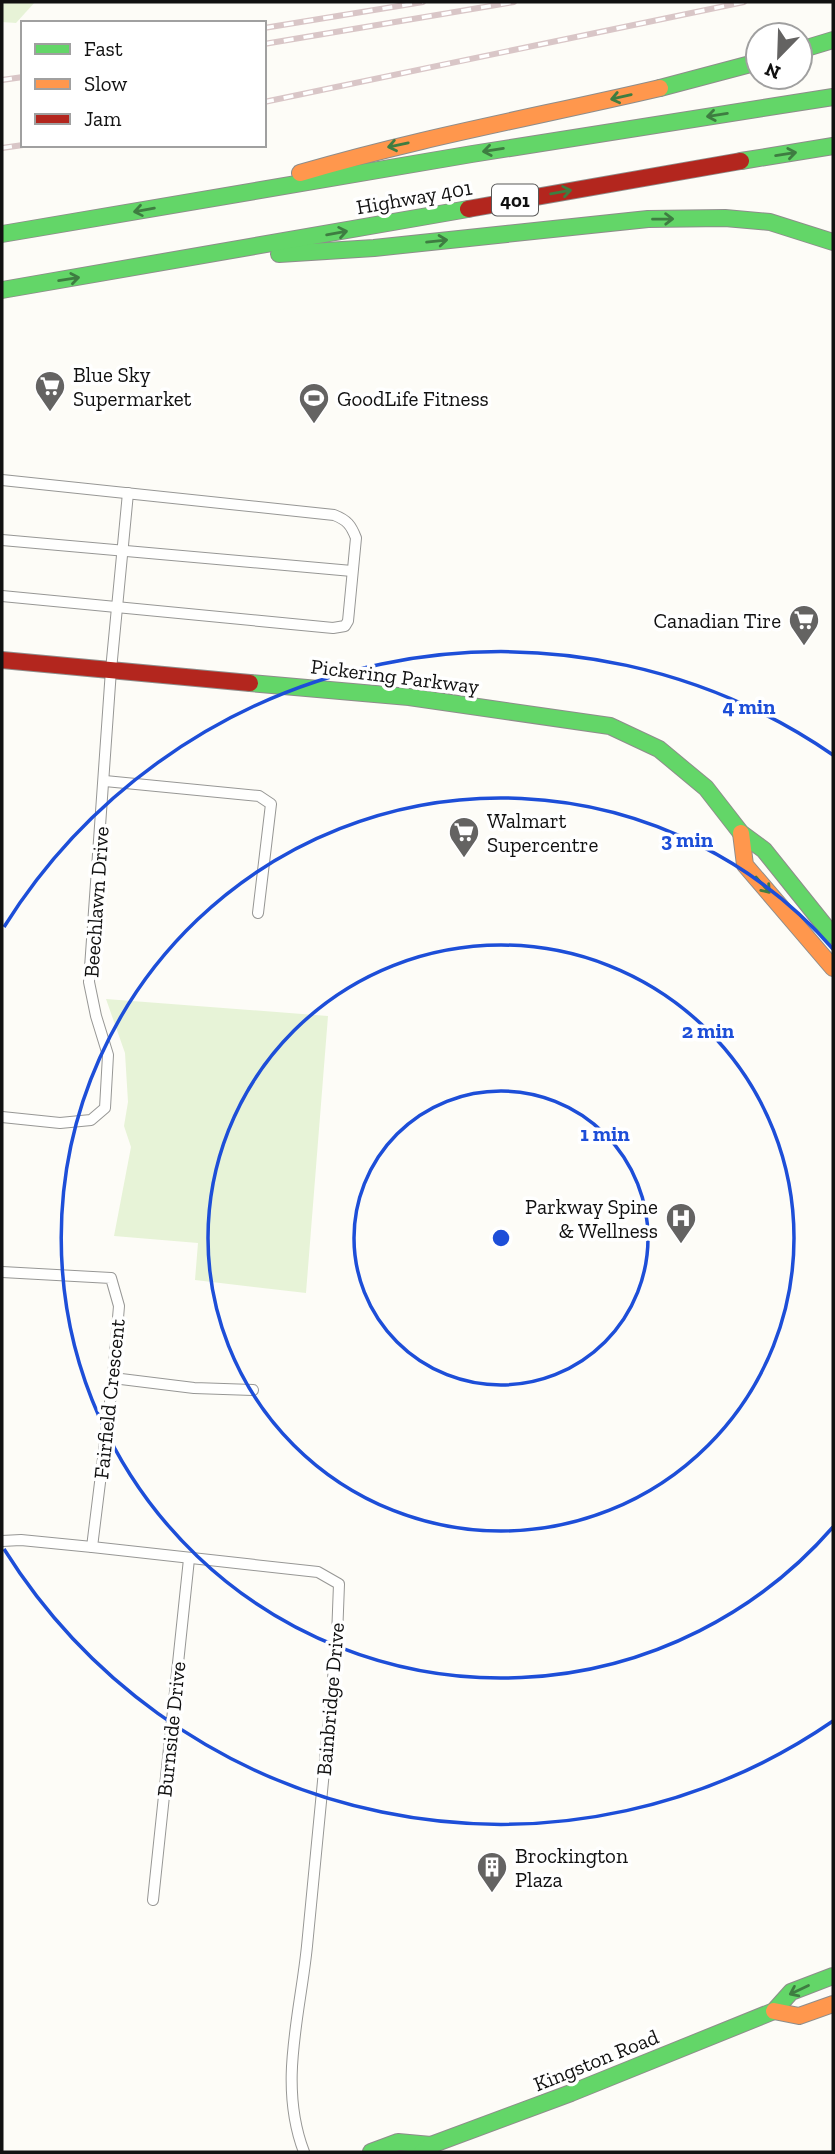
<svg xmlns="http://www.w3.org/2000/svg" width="835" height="2154" font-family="'Zilla Slab',serif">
<rect width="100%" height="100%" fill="#fdfcf7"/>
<g fill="#e7f3d7">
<path d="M2 2H35L16 23 2 22Z"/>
<path d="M106 999 328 1016 306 1293 195 1280 198 1243 114 1236 131 1147 124 1126 128 1102 125 1053Z"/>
</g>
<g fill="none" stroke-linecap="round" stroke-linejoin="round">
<g stroke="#979795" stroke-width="12">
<g id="street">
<path d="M2 480 334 515C347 520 351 525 356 538L348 621 345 626 333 628 2 596"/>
<path d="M2 540 352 571"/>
<path d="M105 781 259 796 271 804 258 913"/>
<path d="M2 1117 60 1123 91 1120 105 1108 108 1055 96 1016 89 982 111 670 128 493"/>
<path d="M2 1272 111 1278 119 1306 113 1378 92 1547"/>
<path d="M113 1378 194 1388 253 1390"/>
<path d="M2 1541 21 1540 92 1547 318 1572 339 1584 337 1637C327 1740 317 1843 307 1946 300 2016 278 2084 304 2152"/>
<path d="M153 1900 189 1559"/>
</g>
</g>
<g stroke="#8e8d8b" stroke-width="18">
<g id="fast">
<path d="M800 50 833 40"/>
<path d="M660 88 758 62"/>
<path d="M741 161 833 146"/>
<path d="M2 234 472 154 833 97"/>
<path d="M279 254 374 248 648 219 725 218 770 222 833 242"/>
<path d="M2 290 468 209"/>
<path d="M250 683 409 697 610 726 659 749 706 788 741 833 764 850 833 936"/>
<path d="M371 2152 398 2142 431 2145"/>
<path d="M422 2152 431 2145 571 2093 774 2011 791 1992 833 1976"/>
</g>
</g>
<g stroke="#8e8d8b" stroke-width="18">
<g id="slow">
<path d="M300 173C418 138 540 116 660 88"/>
<path d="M741 833 745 865 833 968"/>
<path d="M774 2011 799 2016 833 2004"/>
</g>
</g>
<g stroke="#8e8d8b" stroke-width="18">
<g id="jam">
<path d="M468 209 741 161"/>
<path d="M2 660 250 683"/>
</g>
</g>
<use href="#street" stroke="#fffffe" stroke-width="10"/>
<use href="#fast" stroke="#63d668" stroke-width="16"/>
<use href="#slow" stroke="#ff974d" stroke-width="16"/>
<use href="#jam" stroke="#b3261e" stroke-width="16"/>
<g stroke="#d9c6c7" stroke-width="6">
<g id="rail">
<path d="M264 28 423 2"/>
<path d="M264 44 514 2"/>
<path d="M2 80 23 77"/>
<path d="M264 102 744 2"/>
<path d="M2 148 23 145"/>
</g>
</g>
<use href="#rail" stroke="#fff" stroke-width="3.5" stroke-dasharray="10" stroke-linecap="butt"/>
</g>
<defs><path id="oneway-shaft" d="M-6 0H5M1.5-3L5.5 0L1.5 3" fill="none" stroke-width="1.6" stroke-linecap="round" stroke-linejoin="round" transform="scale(1.75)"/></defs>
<g stroke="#3e7d41">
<use href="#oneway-shaft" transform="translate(621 97) rotate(167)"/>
<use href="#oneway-shaft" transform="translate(717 115) rotate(171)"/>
<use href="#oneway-shaft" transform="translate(398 145) rotate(168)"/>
<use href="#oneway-shaft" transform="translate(493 150) rotate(171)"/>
<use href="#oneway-shaft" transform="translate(786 154) rotate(-9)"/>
<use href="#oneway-shaft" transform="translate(561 192) rotate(-10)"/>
<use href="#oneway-shaft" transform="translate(144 210) rotate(170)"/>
<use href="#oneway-shaft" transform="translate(663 219) rotate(-1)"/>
<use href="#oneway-shaft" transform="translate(337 233) rotate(-10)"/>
<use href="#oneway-shaft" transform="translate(437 241) rotate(-6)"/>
<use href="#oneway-shaft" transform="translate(69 279) rotate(-9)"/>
<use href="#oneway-shaft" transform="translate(763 885) rotate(49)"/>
<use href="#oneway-shaft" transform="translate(799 1990) rotate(155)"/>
</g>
<g fill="none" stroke="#1d4ed8" stroke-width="3.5">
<circle cx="501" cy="1238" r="147"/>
<circle cx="501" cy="1238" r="293"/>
<path d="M833 1527A440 440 0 1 1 833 949"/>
<path d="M833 1721A586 586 0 0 1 4 1549M4 927A586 586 0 0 1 833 755"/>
</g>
<defs>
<g id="supermarket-pin" transform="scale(1.575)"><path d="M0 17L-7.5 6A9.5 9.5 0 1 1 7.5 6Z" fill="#646362" stroke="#fff"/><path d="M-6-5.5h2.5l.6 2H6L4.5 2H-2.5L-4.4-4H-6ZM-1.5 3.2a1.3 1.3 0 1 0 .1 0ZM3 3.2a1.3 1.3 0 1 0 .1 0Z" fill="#fff"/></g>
<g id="stadium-pin" transform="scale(1.575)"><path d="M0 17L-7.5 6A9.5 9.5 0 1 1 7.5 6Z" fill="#646362" stroke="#fff"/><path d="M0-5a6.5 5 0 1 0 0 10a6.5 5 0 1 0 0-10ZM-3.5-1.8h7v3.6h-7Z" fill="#fff"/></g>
<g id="hospital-pin" transform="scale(1.575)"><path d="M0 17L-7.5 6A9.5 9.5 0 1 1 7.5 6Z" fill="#646362" stroke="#fff"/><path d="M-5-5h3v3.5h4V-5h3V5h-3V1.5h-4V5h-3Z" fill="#fff"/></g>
<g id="building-pin" transform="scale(1.575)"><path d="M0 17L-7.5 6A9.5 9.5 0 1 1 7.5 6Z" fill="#646362" stroke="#fff"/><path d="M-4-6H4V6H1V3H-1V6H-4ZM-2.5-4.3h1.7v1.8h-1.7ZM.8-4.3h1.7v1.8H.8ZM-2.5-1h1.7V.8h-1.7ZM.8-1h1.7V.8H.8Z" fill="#fff"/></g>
</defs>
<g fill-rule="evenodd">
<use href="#supermarket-pin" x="50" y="386"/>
<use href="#stadium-pin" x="314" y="398"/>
<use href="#supermarket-pin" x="804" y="620"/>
<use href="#supermarket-pin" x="464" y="832"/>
<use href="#hospital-pin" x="681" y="1218"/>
<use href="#building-pin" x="492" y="1867"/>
</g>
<g text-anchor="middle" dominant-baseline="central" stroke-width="7" stroke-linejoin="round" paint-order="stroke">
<rect fill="#fff" stroke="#585858" stroke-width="2" x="492" y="184.5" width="46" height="31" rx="5"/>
<g font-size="19" font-weight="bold" fill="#111">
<text x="515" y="200">401</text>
</g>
<g font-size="21" fill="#111" stroke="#fff">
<text transform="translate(414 197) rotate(-10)">Highway 401</text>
<text transform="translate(395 676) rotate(7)">Pickering Parkway</text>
<text transform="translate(96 902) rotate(-86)">Beechlawn Drive</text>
<text transform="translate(109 1399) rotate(-84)">Fairfield Crescent</text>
<text transform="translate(330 1699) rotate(-85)">Bainbridge Drive</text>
<text transform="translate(171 1729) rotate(-84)">Burnside Drive</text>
<text transform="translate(596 2060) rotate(-22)">Kingston Road</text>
</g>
<g font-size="21" fill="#111" stroke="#fff" text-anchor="start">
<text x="73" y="374">Blue Sky<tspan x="73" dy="24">Supermarket</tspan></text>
<text x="337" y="398">GoodLife Fitness</text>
<text x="781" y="620" text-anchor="end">Canadian Tire</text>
<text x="487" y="820">Walmart<tspan x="487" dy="24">Supercentre</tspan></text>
<text x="658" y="1206" text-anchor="end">Parkway Spine<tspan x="658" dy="24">&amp; Wellness</tspan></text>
<text x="515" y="1855">Brockington<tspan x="515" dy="24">Plaza</tspan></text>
</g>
</g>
<circle cx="501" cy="1238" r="10" fill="#1d4ed8" stroke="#fff" stroke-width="3.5"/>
<g font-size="21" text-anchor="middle" font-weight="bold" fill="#1d4ed8" stroke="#fff" stroke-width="7" stroke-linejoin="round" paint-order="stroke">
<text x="749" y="714">4 min</text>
<text x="687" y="847">3 min</text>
<text x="708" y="1038">2 min</text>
<text x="605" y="1141">1 min</text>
</g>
<rect width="835" height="2154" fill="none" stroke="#111111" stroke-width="7"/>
<rect x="21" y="21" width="245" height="126" fill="#ffffff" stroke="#a0a0a0" stroke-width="2"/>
<rect x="35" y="44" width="35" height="10" fill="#63d668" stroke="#a0a0a0" stroke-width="2"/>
<text x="84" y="56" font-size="21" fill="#111111">Fast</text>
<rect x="35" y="79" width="35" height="10" fill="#ff974d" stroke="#a0a0a0" stroke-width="2"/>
<text x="84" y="91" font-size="21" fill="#111111">Slow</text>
<rect x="35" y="114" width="35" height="10" fill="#b3261e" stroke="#a0a0a0" stroke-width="2"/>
<text x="84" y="126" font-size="21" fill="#111111">Jam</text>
<g transform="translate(779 56) rotate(203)"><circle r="33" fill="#ffffff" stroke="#a0a0a0" stroke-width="2"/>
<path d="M0-5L12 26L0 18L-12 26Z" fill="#646362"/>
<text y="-10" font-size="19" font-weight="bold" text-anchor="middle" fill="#111111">N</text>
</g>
</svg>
